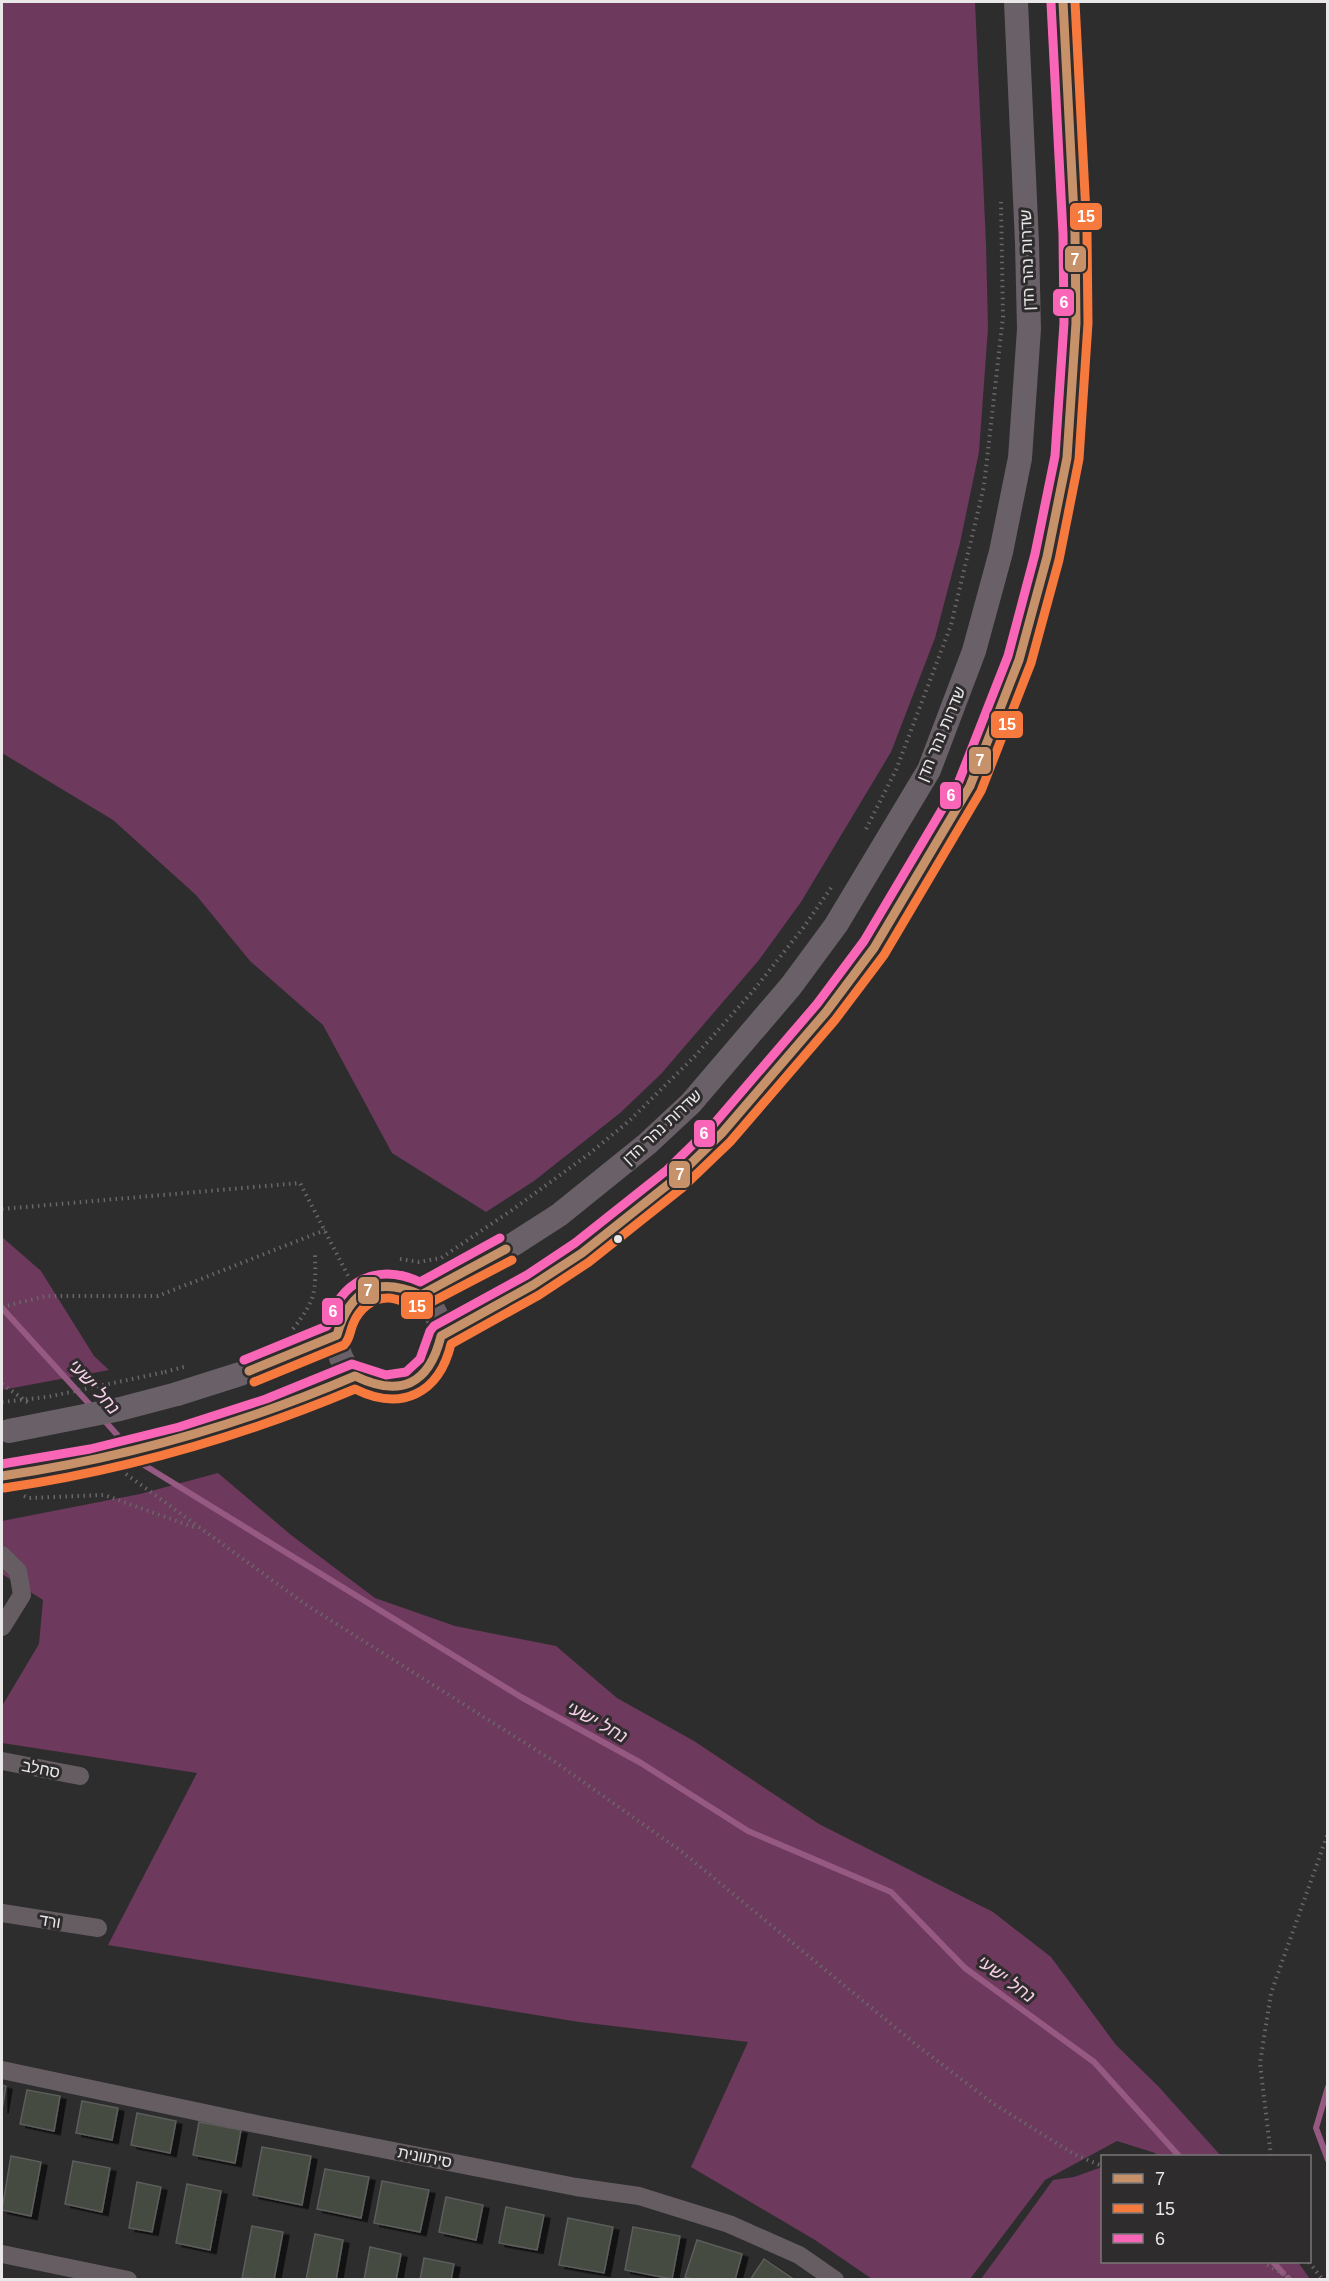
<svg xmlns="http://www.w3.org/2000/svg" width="1329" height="2281" font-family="Arial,Heebo,sans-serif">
<defs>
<filter id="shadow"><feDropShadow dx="6" dy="3.5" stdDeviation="0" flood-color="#0009"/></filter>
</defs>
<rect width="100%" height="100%" fill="#2d2d2d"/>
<g fill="#6d395c">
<path d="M2 2H975L986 244 988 328 979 452 960 543 935 638 891 752 801 902 759 960 661 1074 620 1113 534 1181 486 1212 392 1153 323 1025 250 961 196 895 113 820 2 753Z"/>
<path d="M2 1237 41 1271 94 1356 109 1370 2 1390Z"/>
<path d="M218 1473 291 1535 375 1598 455 1626 556 1646 617 1698 694 1741 819 1824 993 1912 1051 1957 1116 2045 1158 2086 1221 2156H1157L1155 2153 1117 2141 1045 2180 970 2279H872L815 2240 691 2167 748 2042 579 2022 108 1945 197 1773 2 1743V1706L39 1644 43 1600 2 1574V1521L140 1494Z"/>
<path d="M1102 2167V2262H1298L1310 2279H981L1053 2180 1074 2177Z"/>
</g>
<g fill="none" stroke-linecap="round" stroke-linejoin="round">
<g stroke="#965981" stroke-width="6">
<path d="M2 1308 92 1407"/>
<path d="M103 1419 128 1447"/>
<path d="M137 1457 144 1465 521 1697 641 1763 748 1831 891 1892 965 1968 1094 2062 1179 2156"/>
<path d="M1328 2087 1316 2128 1328 2160"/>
<path d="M1273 2262 1283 2273"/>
<path d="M1288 2278 1289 2280"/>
</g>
</g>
<g fill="#444b40" stroke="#5c5d5c" stroke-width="1.5" filter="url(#shadow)">
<path d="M2 2085 6 2086 2 2110Z"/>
<path d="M27 2090 60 2096 54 2131 20 2124Z"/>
<path d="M82 2101 118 2108 112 2140 76 2133Z"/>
<path d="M137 2113 176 2121 170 2153 131 2145Z"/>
<path d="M199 2122 241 2130 235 2163 193 2155Z"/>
<path d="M262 2147 311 2156 302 2205 253 2195Z"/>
<path d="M11 2156 41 2162 31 2216 2 2210Z"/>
<path d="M73 2161 110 2168 102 2212 65 2204Z"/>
<path d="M325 2169 369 2177 361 2218 317 2209Z"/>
<path d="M382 2181 429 2190 420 2232 374 2223Z"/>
<path d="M137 2182 161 2187 152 2232 129 2228Z"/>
<path d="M187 2184 221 2191 210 2250 176 2243Z"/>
<path d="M446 2197 483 2205 476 2240 439 2232Z"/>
<path d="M506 2207 544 2215 537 2250 499 2243Z"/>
<path d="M568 2218 613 2227 604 2273 559 2265Z"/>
<path d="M252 2226 283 2232 274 2280 242 2278Z"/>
<path d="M633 2227 680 2236 672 2279 625 2270Z"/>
<path d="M315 2234 343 2240 336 2280H306Z"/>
<path d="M697 2240 742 2254 735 2280H694L685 2277Z"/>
<path d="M370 2247 401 2254 396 2280H364Z"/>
<path d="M424 2258 454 2264 451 2280H420Z"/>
<path d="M764 2259 795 2280H750Z"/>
</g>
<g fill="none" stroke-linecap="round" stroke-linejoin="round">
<g stroke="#6b6669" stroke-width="4" stroke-dasharray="1.5 4.5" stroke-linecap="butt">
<path d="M866 829 896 770 951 625 984 486 1003 317 1001 202"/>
<path d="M2 1209 300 1183 358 1295"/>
<path d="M400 1259 419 1262 441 1258 512 1210 589 1154 629 1121 695 1056 753 991 803 928 833 885"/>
<path d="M2 1307 46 1296H158L325 1230"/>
<path d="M293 1329C316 1299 316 1293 315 1255"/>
<path d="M165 1372 187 1366"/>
<path d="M2 1384 30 1404"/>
<path d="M126 1474 305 1604 555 1762 681 1851 919 2047 994 2104 1074 2154 1102 2166"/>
<path d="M24 1496 28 1498 104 1495 196 1528"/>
<path d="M1271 2156 1260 2063 1271 1993 1328 1833"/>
<path d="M1262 2262 1293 2280"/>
<path d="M1309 2262 1323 2280"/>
</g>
<g stroke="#665d63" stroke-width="18">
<path d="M2 1555 18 1571 22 1595 2 1627"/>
<path d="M2 1761 80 1776"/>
<path d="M2 1913 98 1928"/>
<path d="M2 2070 261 2125 576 2187 639 2196 729 2224 799 2255 835 2280"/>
<path d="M2 2254 128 2280"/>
</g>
<g stroke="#6a6067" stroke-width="24">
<circle cx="389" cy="1337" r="52"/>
<path d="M421 1295 514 1244 559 1215 647 1144 691 1103 791 986 836 925 929 770 974 651 1001 552 1020 458 1029 329 1027 243 1016 2"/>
<path d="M441 1336 533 1285 582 1253 675 1179 722 1133 826 1012 874 948 970 786 1019 660 1047 557 1067 458 1076 323 1075 234 1063 2"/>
<path d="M177 1394 240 1374 337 1335"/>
<path d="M209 1431 255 1416 355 1376"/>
<path d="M2 1476 41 1471"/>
</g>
<path stroke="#6b6669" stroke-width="4" stroke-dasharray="1.5 4.5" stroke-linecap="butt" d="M2 1402 47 1397 165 1372"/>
<g stroke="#6a6067" stroke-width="24">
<path d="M9 1431 120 1409 177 1394"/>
<path d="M41 1471 130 1453 209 1431"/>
</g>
<g stroke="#2e2c2d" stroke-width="14">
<g id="bus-1">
<path d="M249 1371 337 1335C350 1289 377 1276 421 1295L506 1249"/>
<path d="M2 1476C125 1458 241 1425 355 1376 400 1398 429 1385 441 1336L533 1285 582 1253 675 1179 722 1133 826 1012 874 948 970 786 1019 660 1047 557 1067 458 1076 323 1075 234 1063 2"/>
</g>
</g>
<g stroke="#2e2c2d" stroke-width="14">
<g id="bus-2">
<path d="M254 1382 344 1345C350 1339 350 1331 353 1324 359 1309 372 1298 388 1298 401 1298 412 1308 424 1306L512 1260"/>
<path d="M4 1488C126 1470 241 1437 355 1389 401 1412 439 1394 451 1344L539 1295 589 1262 682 1188 730 1142 835 1020 884 955 981 791 1031 663 1059 560 1079 459 1088 323 1087 233 1075 2"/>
</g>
</g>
<g stroke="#2e2c2d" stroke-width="14">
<g id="bus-3">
<path d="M244 1360 327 1326C340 1281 377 1262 420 1282L500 1238"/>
<path d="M2 1464 90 1449 179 1427 266 1399 352 1364 386 1375 406 1372 420 1359 430 1331 434 1326 527 1275 575 1243 667 1170 713 1125 817 1004 864 941 959 781 1008 656 1035 554 1055 456 1064 323 1063 234 1051 3"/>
</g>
</g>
<use href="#bus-1" stroke="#c7916a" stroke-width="9"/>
<use href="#bus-2" stroke="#f6793e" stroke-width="9"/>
<use href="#bus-3" stroke="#fa66b7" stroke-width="9"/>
</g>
<circle fill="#e9e7e8" stroke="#2e2c2d" stroke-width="2" cx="618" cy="1239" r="5"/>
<g text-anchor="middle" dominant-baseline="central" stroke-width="6" stroke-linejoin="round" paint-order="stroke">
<g font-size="16" fill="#e9e7e8" stroke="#2e2c2d">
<text transform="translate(1027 260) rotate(-92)">שדרות נהר הדן</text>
<text transform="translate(941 734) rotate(-67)">שדרות נהר הדן</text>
<text transform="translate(662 1127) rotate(-43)">שדרות נהר הדן</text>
<text transform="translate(41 1769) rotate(11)">סחלב</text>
<text transform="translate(50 1921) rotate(9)">ורד</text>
<text transform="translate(425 2157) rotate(11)">סיתוונית</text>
</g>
<g font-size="18" font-style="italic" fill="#f5cee6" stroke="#2e2c2d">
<text transform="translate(94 1387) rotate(48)">נחל ישעי</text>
<text transform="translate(597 1722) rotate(29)">נחל ישעי</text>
<text transform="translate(1006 1979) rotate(36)">נחל ישעי</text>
</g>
</g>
<g stroke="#2e2c2d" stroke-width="2">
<rect x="1069" y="202" width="34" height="29" rx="6" fill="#f6793e"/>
<rect x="1064" y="245" width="23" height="28" rx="6" fill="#c7916a"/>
<rect x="1052" y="288" width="23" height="29" rx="6" fill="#fa66b7"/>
<rect x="990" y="710" width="34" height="29" rx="6" fill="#f6793e"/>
<rect x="968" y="746" width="24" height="29" rx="6" fill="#c7916a"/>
<rect x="939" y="781" width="23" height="29" rx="6" fill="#fa66b7"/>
<rect x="693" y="1119" width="23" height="29" rx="6" fill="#fa66b7"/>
<rect x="668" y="1160" width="23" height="29" rx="6" fill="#c7916a"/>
<rect x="357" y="1276" width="23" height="29" rx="6" fill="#c7916a"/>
<rect x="400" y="1291" width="34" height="29" rx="6" fill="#f6793e"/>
<rect x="321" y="1297" width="23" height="29" rx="6" fill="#fa66b7"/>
</g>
<g font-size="16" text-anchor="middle" font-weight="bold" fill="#fff">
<text x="1086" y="222">15</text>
<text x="1075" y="265">7</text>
<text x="1064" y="308">6</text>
<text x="1007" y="730">15</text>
<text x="980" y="766">7</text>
<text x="951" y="801">6</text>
<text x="704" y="1139">6</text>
<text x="680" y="1180">7</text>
<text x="368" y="1296">7</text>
<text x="417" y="1312">15</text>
<text x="333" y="1317">6</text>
</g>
<rect width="1329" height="2281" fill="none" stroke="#e9e7e8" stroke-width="6"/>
<rect x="1101" y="2155" width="210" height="108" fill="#2e2c2d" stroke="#797778" stroke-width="1.5"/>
<rect x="1113" y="2174" width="30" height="9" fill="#c7916a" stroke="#797778" stroke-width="1.5"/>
<text x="1155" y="2185" font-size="18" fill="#e9e7e8">7</text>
<rect x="1113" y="2204" width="30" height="9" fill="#f6793e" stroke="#797778" stroke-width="1.5"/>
<text x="1155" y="2215" font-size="18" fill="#e9e7e8">15</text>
<rect x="1113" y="2234" width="30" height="9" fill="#fa66b7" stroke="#797778" stroke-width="1.5"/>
<text x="1155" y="2245" font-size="18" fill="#e9e7e8">6</text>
</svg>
